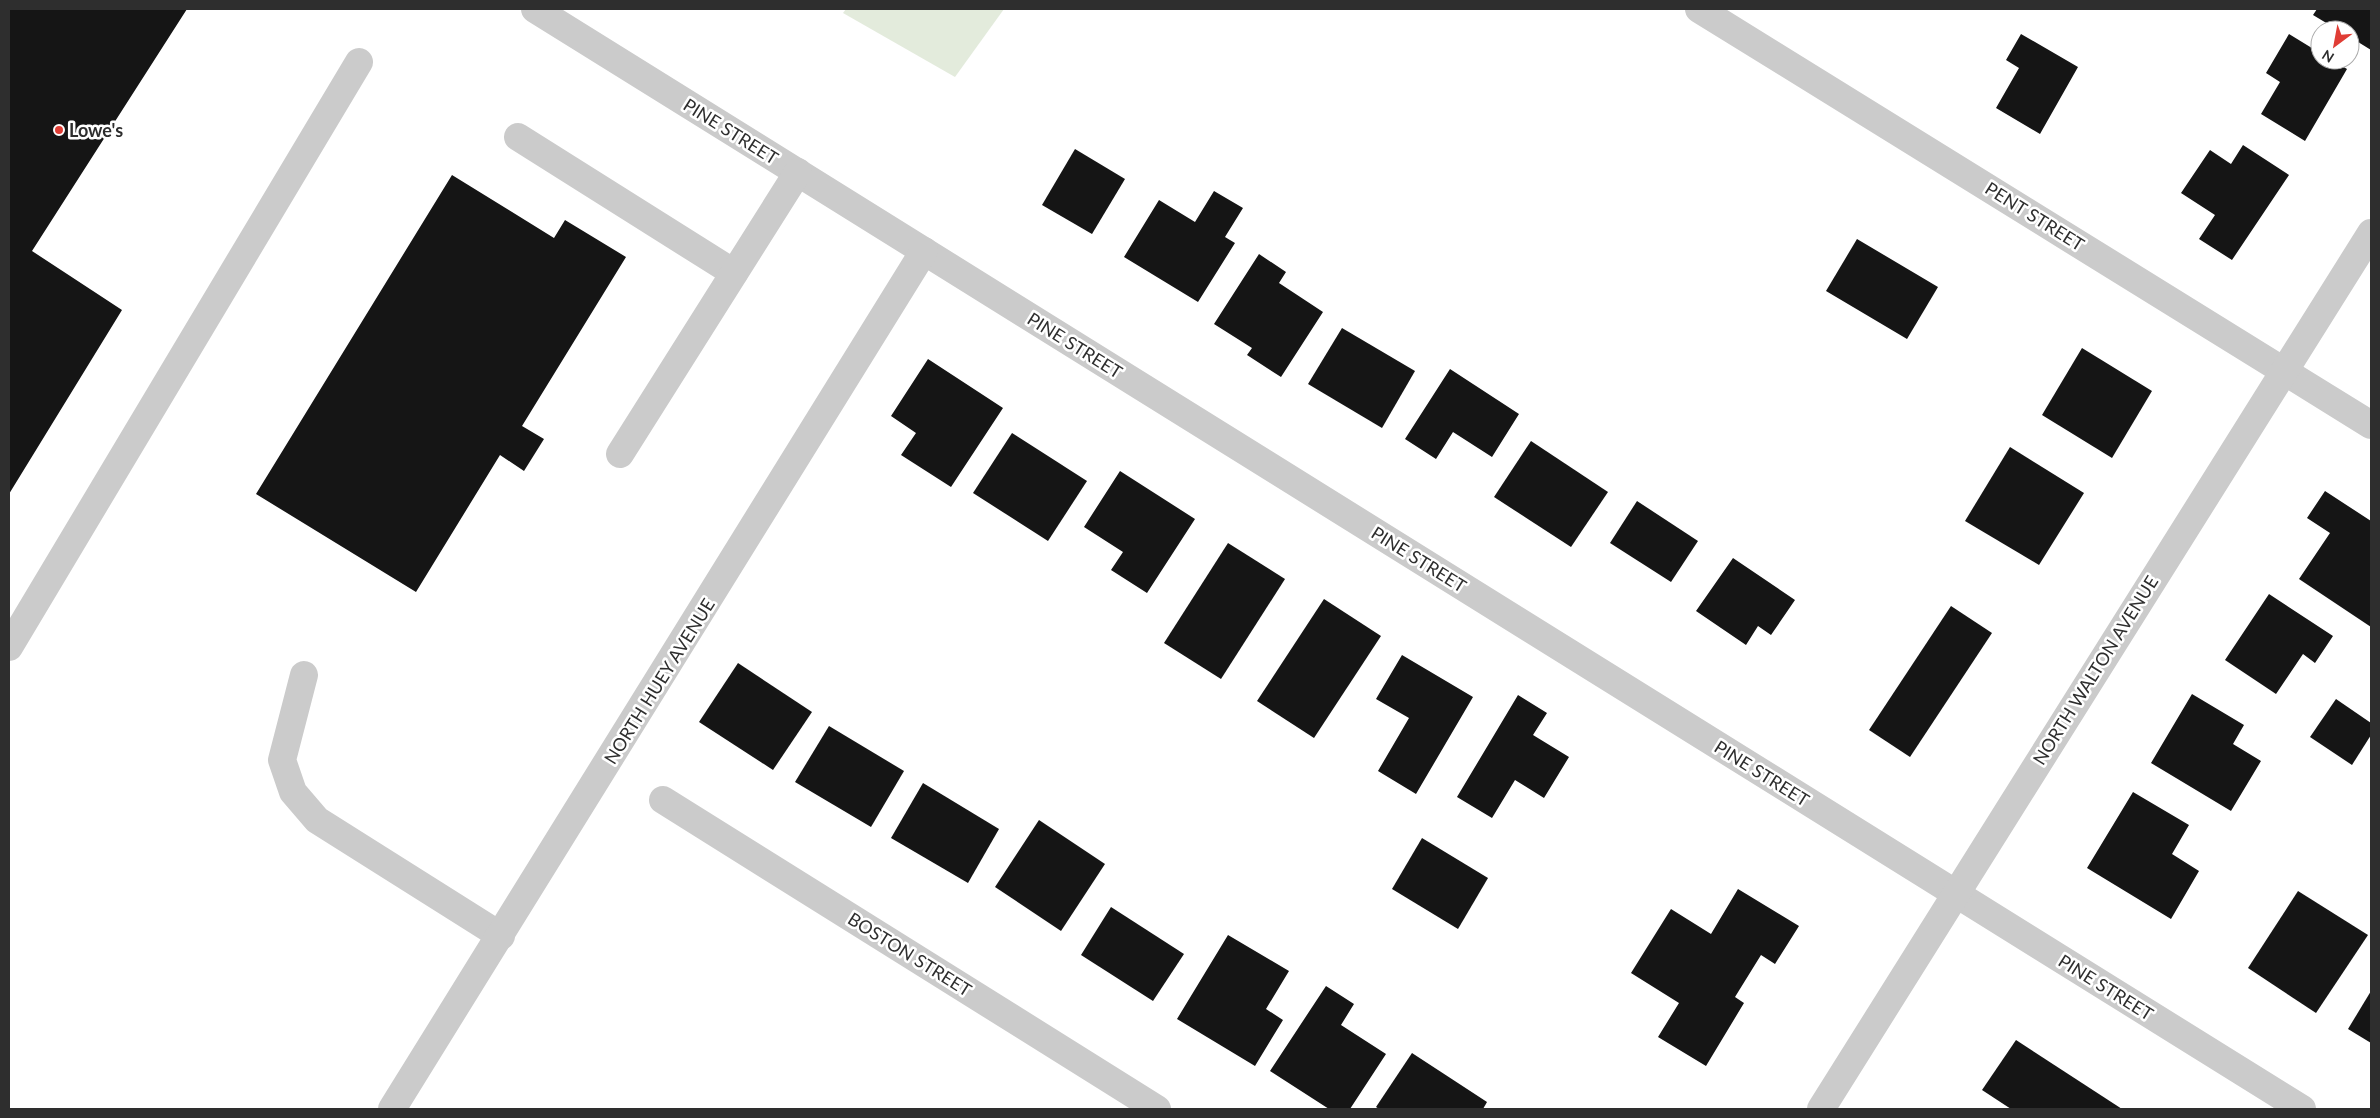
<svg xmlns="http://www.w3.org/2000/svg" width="2380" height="1118" font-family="Lato,sans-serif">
<rect width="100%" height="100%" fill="#fff"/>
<path fill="#e3ebdc" d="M846 9H1004L955 77 843 13Z"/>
<g fill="#151515">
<path d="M9 9H187L32 251 122 310 9 494Z"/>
<path d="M2317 9H2371V50L2350 37V30H2338L2313 15Z"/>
<path d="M2021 34 2078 67 2040 134 1996 108 2019 68 2006 60Z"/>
<path d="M2289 34 2320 53V60H2332L2347 69 2305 141 2261 114 2280 82 2266 73Z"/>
<path d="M2243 145 2289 175 2232 260 2199 239 2215 215 2181 193 2210 150 2231 164Z"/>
<path d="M1075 149 1125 179 1092 234 1042 205Z"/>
<path d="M452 175 554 238 565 220 626 257 522 426 544 439 524 471 500 455 416 592 256 494Z"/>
<path d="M1214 191 1243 208 1225 237 1235 243 1198 302 1124 257 1159 200 1195 222Z"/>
<path d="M1857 239 1938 287 1907 339 1826 291Z"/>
<path d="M1259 254 1286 272 1279 283 1323 312 1281 377 1247 355 1252 348 1214 324Z"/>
<path d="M1342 328 1415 371 1382 428 1308 384Z"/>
<path d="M2082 348 2152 391 2112 458 2042 415Z"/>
<path d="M928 359 1003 408 951 487 901 455 916 433 891 416Z"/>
<path d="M1450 369 1519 414 1492 457 1453 432 1436 459 1405 439Z"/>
<path d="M1012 433 1087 481 1048 541 973 493Z"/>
<path d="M1531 441 1608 492 1571 547 1494 497Z"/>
<path d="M2010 447 2084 493 2039 565 1965 521Z"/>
<path d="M1120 471 1195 519 1147 593 1111 570 1123 552 1084 527Z"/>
<path d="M2325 491 2371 521V627L2299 579 2330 533 2307 518Z"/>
<path d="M1637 501 1698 541 1671 582 1610 543Z"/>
<path d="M1228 543 1285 579 1221 679 1164 643Z"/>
<path d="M1733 558 1795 600 1771 635 1758 626 1746 645 1696 611Z"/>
<path d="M2269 594 2333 636 2315 663 2303 654 2276 694 2225 660Z"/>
<path d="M1324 599 1381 636 1314 738 1257 701Z"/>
<path d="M1951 606 1992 633 1910 757 1869 730Z"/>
<path d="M1402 655 1473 697 1416 794 1378 771 1409 718 1376 699Z"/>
<path d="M738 663 812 712 773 770 699 722Z"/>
<path d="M2192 694 2244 725 2233 744 2261 761 2231 811 2151 763Z"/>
<path d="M1518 695 1547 713 1533 735 1569 757 1544 798 1515 780 1492 818 1457 797Z"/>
<path d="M2336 699 2371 723V735L2352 765 2310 737Z"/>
<path d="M829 726 904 771 871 827 795 782Z"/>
<path d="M923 783 999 829 968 883 891 838Z"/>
<path d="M2133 792 2189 825 2172 854 2199 871 2171 919 2087 868Z"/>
<path d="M1039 820 1105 864 1061 931 995 887Z"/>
<path d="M1422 838 1488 878 1458 929 1392 889Z"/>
<path d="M1738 889 1799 926 1775 964 1761 955 1735 997 1744 1003 1706 1066 1658 1037 1679 1003 1631 973 1671 909 1711 934Z"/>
<path d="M2298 891 2368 935 2316 1013 2248 968Z"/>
<path d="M1111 907 1184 954 1153 1001 1081 955Z"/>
<path d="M1228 935 1289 971 1266 1009 1283 1020 1255 1066 1177 1019Z"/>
<path d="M1326 986 1354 1004 1341 1025 1386 1054 1350 1109H1329L1270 1071Z"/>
<path d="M2371 991V1043L2348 1029Z"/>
<path d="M2016 1040 2122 1109H2011L1982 1090Z"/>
<path d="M1412 1053 1487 1102 1483 1109H1379L1376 1107Z"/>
</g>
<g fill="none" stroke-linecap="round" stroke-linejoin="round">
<g stroke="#cbcbcb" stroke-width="28">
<path d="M535 9 2302 1109"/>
<path d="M1699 9 2371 425"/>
<path d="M518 137 734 273"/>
<path d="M620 454 798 172"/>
<path d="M9 647 359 62"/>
<path d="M304 675 282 760 293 792 317 820 501 936"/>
<path d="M663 800 1157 1109"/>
<path d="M392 1109 924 251"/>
<path d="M1821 1109 2371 233"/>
</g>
</g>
<circle fill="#e03d35" stroke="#fff" stroke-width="2" cx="59" cy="130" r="5"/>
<g text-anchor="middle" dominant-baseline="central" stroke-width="5" stroke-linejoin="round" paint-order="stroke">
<g font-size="18" font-weight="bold" fill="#2e2e2e" stroke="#fff" text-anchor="start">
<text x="69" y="130">Lowe's</text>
</g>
<g font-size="18" fill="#2e2e2e" stroke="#fff">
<text transform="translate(731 131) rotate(32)">PINE STREET</text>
<text transform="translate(2035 216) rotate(32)">PENT STREET</text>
<text transform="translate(1075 345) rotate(32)">PINE STREET</text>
<text transform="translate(1419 559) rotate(32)">PINE STREET</text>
<text transform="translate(2095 670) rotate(-58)">NORTH WALTON AVENUE</text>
<text transform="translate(659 681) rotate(-58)">NORTH HUEY AVENUE</text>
<text transform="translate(1762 773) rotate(32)">PINE STREET</text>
<text transform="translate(910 954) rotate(32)">BOSTON STREET</text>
<text transform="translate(2106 987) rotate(32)">PINE STREET</text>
</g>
</g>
<rect width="2380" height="1118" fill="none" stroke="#2e2e2e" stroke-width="20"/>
<g transform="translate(2335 45) rotate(212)"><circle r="24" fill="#ffffff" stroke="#ababab"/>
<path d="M0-4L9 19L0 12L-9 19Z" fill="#e03d35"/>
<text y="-8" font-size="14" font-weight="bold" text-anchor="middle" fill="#2e2e2e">N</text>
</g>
</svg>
